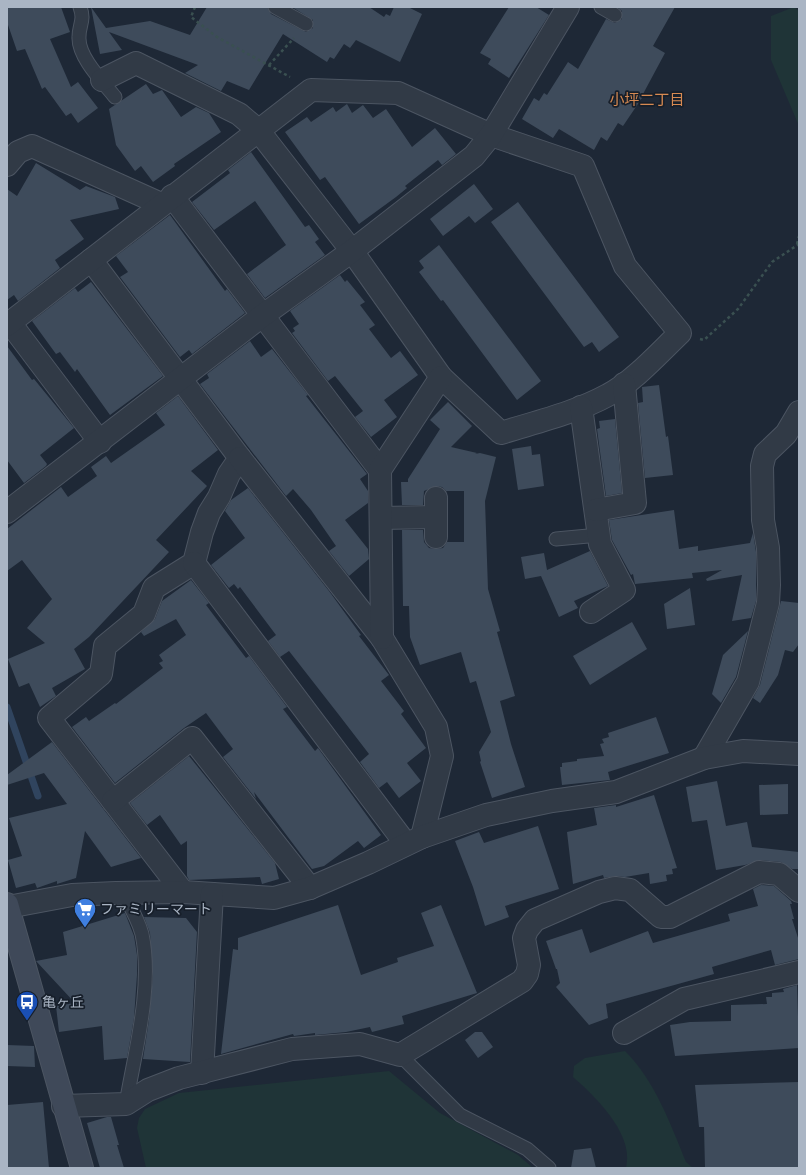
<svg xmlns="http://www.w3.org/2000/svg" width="806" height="1175" font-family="Montserrat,'Noto Sans JP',sans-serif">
<rect width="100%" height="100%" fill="#1e2836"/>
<g fill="#1f3437">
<path d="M794 7 799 11V126L771 60V16Z"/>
<path d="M625 1051C655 1081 670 1123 686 1162L693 1168H626C635 1135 596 1097 573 1077L574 1066 585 1058Z"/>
<path d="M389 1071 440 1113 518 1155 533 1168H146L137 1128 139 1118 145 1109 179 1093Z"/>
</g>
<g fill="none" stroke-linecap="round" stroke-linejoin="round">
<path stroke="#30445e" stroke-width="7" d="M7 707 38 796"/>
</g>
<g fill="#3e4b5b">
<path d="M7 7H61L70 32 50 39 71 87 78 82 98 108 78 123 71 113 66 116 45 87 42 89 25 49 17 51 7 22Z"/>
<path d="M91 7 106 28 150 21 190 35 207 7H267L271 14 306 32 313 28V20L292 7H369L384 17 386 14 390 16 394 7H408L422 14 400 62 356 40 350 48 344 44 334 59 330 57 327 62 283 34 249 90 227 81 221 91 185 73 198 65 109 32 122 50 100 54Z"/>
<path d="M509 7H536L549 15 509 78 488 64 491 59 480 53Z"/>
<path d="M617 7H675L653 46 665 53 643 94 644 95 623 126 618 123 607 141 601 137 594 150 559 129 553 138 522 119 534 98 539 101 544 93 547 95 568 62 578 69 606 19 615 23 622 19V11Z"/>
<path d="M146 84 153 94 162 90 181 117 196 107 209 113 221 132 174 164 175 166 153 182 141 166 135 171 116 145 109 109Z"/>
<path d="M347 104 352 113 363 105 373 118 386 109 412 147 435 128 456 154 442 165 438 160 405 186 407 188 396 197 359 224 325 177 320 180 285 132 307 117 311 122 333 107 336 112Z"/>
<path d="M251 152 305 227 309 225 319 239 315 242 325 255 265 298 247 274 286 245 255 201 214 230 192 202 230 173 228 170Z"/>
<path d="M36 163 80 190 86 186 115 197 119 209 70 220 84 239 55 260 60 268 18 301 14 295 7 300V189L17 196Z"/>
<path d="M474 184 493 209 475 223 469 216 443 236 430 219Z"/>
<path d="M518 202 619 337 599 352 592 342 584 347 491 222Z"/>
<path d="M170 215 225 291 227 289 245 313 192 354 189 350 180 357 120 277 128 272 116 256Z"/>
<path d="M439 245 541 381 517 400 443 300 441 301 419 272 424 268 419 261Z"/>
<path d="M340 275 345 282 347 280 365 302 360 305 375 325 369 329 391 358 400 351 418 375 384 400 397 417 371 437 355 417 363 411 335 376 328 381 292 333 295 331 293 328 299 324 290 311Z"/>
<path d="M91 282 163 376 110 415 77 369 75 372 60 352 56 354 32 321 75 288 78 292Z"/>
<path d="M250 341 261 357 272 349 308 395 306 396 367 474 360 479 368 491V503L345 520 368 549 369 559 349 576 329 551 336 546 311 510 293 489 286 496 200 384 209 378 207 374Z"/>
<path d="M7 346 32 380 34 379 74 428 40 455 47 464 46 466 24 483 7 460Z"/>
<path d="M659 385 666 437 668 436 673 475 645 478 638 403 643 402 642 387Z"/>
<path d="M178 396 218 450 191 471 207 486 156 540 169 552 89 637 74 649 85 669 52 688 56 696 40 707 29 683 19 687 8 659 45 643 27 628 52 599 22 560 7 571V529L61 487 68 497 97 476 91 467 106 456 111 463 165 425 156 413Z"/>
<path d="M448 402 472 426 451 447 477 453 475 454 480 453 496 457 485 501 488 589 500 631 497 632 515 696 500 701 511 744 525 787 492 798 480 762 481 761 479 752 491 732 476 681 470 683 461 652 420 665 410 637 409 606H403L402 530H423L424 542 429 548 436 549 443 548 447 542H464V491H446L442 487 436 486 424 491 423 505H402L401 482H408V479L440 429 430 420Z"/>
<path d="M615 419 622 493 606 496 597 429 600 428 599 421Z"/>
<path d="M531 446 532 455 540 454 544 486 518 490 512 449Z"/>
<path d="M248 488 329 591 361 635 359 636 389 675 381 681 404 711 401 714 426 748 407 763 421 781 399 798 387 782 379 788 360 762 369 754 339 715 289 651 280 657 268 641 276 635 240 587 238 589 234 584 229 588 211 565 245 538 225 511 231 500Z"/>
<path d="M674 510 679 549 698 546V551L750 543 753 533 756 552V601L751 618 732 621 742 575 707 581 706 579 722 570 692 573 693 578 635 584 633 574 631 575 612 540 609 520Z"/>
<path d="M590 551 608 586 574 601 578 608 559 617 541 576 525 579 521 557 544 553 547 570Z"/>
<path d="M191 580 209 603 206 605 246 658 249 656 287 707 283 709 315 751 318 748 381 835 364 848 358 841 324 866 312 869 254 792 256 799 223 757 233 749 206 713 184 728 115 783 72 727 86 717 89 721 115 703 116 704 163 668 159 663 163 661 159 655 186 635 176 619 144 636 141 632 155 619 162 601Z"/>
<path d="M690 588 695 625 667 629 664 604Z"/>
<path d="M781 601 799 603V644L793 652 785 650 778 675 760 703 753 698 760 685Z"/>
<path d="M632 622 647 649 590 685 573 656Z"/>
<path d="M748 631 736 677 721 703 712 694 723 655Z"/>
<path d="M656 717 669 753 608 772 610 780 562 785 560 767H562V763L577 761V759L604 756 600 744 604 743 602 739 609 737 608 733Z"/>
<path d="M52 742 141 858 111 867 85 831 76 878 57 884V881L37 888 35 883 16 888 8 860 22 856 9 818 67 804 44 773 7 785V775Z"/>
<path d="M189 756 275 863 279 879 262 884 260 877 189 880 187 876V841L181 845 160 815 147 825 130 803Z"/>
<path d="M717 781 726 826 747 822 752 847 799 852V869H792L781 862 760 860 745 865 716 870 707 820 692 822 686 787Z"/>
<path d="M788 784V814L760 815 759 785Z"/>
<path d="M654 795 677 868 672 869 673 874 666 875 667 881 650 884 649 873 625 877 616 876 604 878 603 875 573 884 567 832 597 825 594 808 616 805V807Z"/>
<path d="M538 826 559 889 505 906 509 917 485 926 473 887 455 841 479 832 484 843Z"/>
<path d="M761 885 774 886 791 901 792 904H790L794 919H792L799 941V959L775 965 771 950 712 967 714 974 606 1004 608 1018 589 1025 556 987 560 983 557 969H556L546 941 582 929 590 953 648 931 653 943 730 921 728 914 758 906 753 889Z"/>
<path d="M338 905 361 975 398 962 397 958 434 946 421 913 441 905 477 993 402 1016 404 1024 372 1032 370 1027 346 1032 315 1035V1033L294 1036 293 1034 221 1054 233 949 238 950V938Z"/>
<path d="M125 913 134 936 137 955V975L134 1018 127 1058 104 1060 102 1026 59 1032 56 1006 75 1003 36 961 67 955 63 932Z"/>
<path d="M144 917 186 918 197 932 190 1062 143 1059 149 1020 153 976 150 933Z"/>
<path d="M797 985 799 1048 675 1056 670 1025 690 1022 731 1021V1005L767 1004 766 997H772V993L784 992 783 989Z"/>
<path d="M475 1032H482L493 1047 478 1058 465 1040Z"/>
<path d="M7 1045 34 1046 35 1067 7 1066Z"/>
<path d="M799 1082V1168H705L704 1127H699L695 1085Z"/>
<path d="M43 1102 49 1168H7V1105Z"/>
<path d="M107 1117H111L119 1145H117L124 1168H100L87 1123Z"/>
<path d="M591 1148 596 1168H571L574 1150Z"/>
</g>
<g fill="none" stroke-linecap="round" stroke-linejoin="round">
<g stroke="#4c5562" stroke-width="15">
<g id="lane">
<path d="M80 7C85 21 79 24 79 37 78 57 103 82 115 97"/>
<path d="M275 7 306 24"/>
<path d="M601 7 615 15"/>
<path d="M556 539 599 535"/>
<path d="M123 893C130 906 138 919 142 934 153 987 135 1051 126 1104"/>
<path d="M400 1055 460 1115 527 1149 549 1168"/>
</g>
</g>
<g stroke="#4c5562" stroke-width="24">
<g id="street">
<path d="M7 165 18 152 32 146 161 204"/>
<path d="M172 196 380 470"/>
<path d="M91 260 240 458 229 474 219 497 209 513 202 532 194 563 154 588 144 614 105 646 101 674 49 718 183 892"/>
<path d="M10 323 100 442"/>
<path d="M7 325 311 90 398 93 491 135 583 166 625 266 680 333C660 352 632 383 608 395 575 413 536 422 501 433L441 377 352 251 258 130 239 114 136 63 102 80"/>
<path d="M581 407 600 544 624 590 591 612"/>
<path d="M240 458 382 638 436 727 442 756 422 837"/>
<path d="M596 510 635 503 624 384"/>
<path d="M7 512 262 316 352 251 474 156 491 135 568 7"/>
<path d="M381 518 436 517"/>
<path d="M436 537V498"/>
<path d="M194 563 406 844"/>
<path d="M382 638 380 470 441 377"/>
<path d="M704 758 748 682 768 603 769 585 768 548 763 520 762 466 765 454 786 434 799 412"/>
<path d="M113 801 192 738 310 888"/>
<path d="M8 907 72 895 116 893 183 892 274 898 310 888 368 863 422 837 486 815 552 801 616 792 704 758 743 751 799 754"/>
<path d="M624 1033 684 999 799 972"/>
<path d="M202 1073 212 894"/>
<path d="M63 1106 126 1104 148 1090 179 1078 292 1049 360 1044 400 1055 522 981 527 974 529 965 524 938 527 930 535 920 599 892 615 888 630 890 661 917H670L759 872 779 874 799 891"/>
</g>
</g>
<g stroke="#4c5562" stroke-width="24">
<path id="secondary" d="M7 904 82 1168"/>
</g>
<g stroke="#3a5051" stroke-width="2.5" stroke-dasharray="3 3" stroke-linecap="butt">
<path d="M195 7 191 17 217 37 290 77"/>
<path d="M269 65 294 38"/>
<path d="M797 244 799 236"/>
<path d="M700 339 704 340 738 309 772 262 799 244"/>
</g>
<use href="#lane" stroke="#313a46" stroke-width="13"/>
<use href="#street" stroke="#313a46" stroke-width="22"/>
<use href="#secondary" stroke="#3f4959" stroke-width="22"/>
</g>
<defs>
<g id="supermarket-pin" transform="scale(1.15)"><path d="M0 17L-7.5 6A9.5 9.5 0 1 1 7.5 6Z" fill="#3f7fe0" stroke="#171f2a"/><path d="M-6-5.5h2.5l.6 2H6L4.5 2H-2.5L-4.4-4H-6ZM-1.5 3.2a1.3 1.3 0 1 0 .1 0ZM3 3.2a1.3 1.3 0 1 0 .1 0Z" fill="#fff"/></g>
<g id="bus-pin" transform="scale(1.15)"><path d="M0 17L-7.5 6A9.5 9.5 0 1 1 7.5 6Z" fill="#1a4fb4" stroke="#171f2a"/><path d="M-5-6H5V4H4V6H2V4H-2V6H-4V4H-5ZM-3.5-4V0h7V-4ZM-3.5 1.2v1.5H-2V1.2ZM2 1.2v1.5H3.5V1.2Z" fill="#fff"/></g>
</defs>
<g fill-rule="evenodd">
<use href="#supermarket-pin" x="85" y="909"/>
<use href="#bus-pin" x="27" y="1002"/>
</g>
<g text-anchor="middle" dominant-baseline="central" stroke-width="3.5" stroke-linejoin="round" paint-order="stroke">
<g font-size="14" fill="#aab5c4" stroke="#171f2a" text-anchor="start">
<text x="100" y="909">ファミリーマート</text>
<text x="42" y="1002">亀ヶ丘</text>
</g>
<g font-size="15" fill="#d78a52" stroke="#171f2a">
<text x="647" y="99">小坪二丁目</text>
</g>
</g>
<rect width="806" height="1175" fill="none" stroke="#aab5c4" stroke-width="16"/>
</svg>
